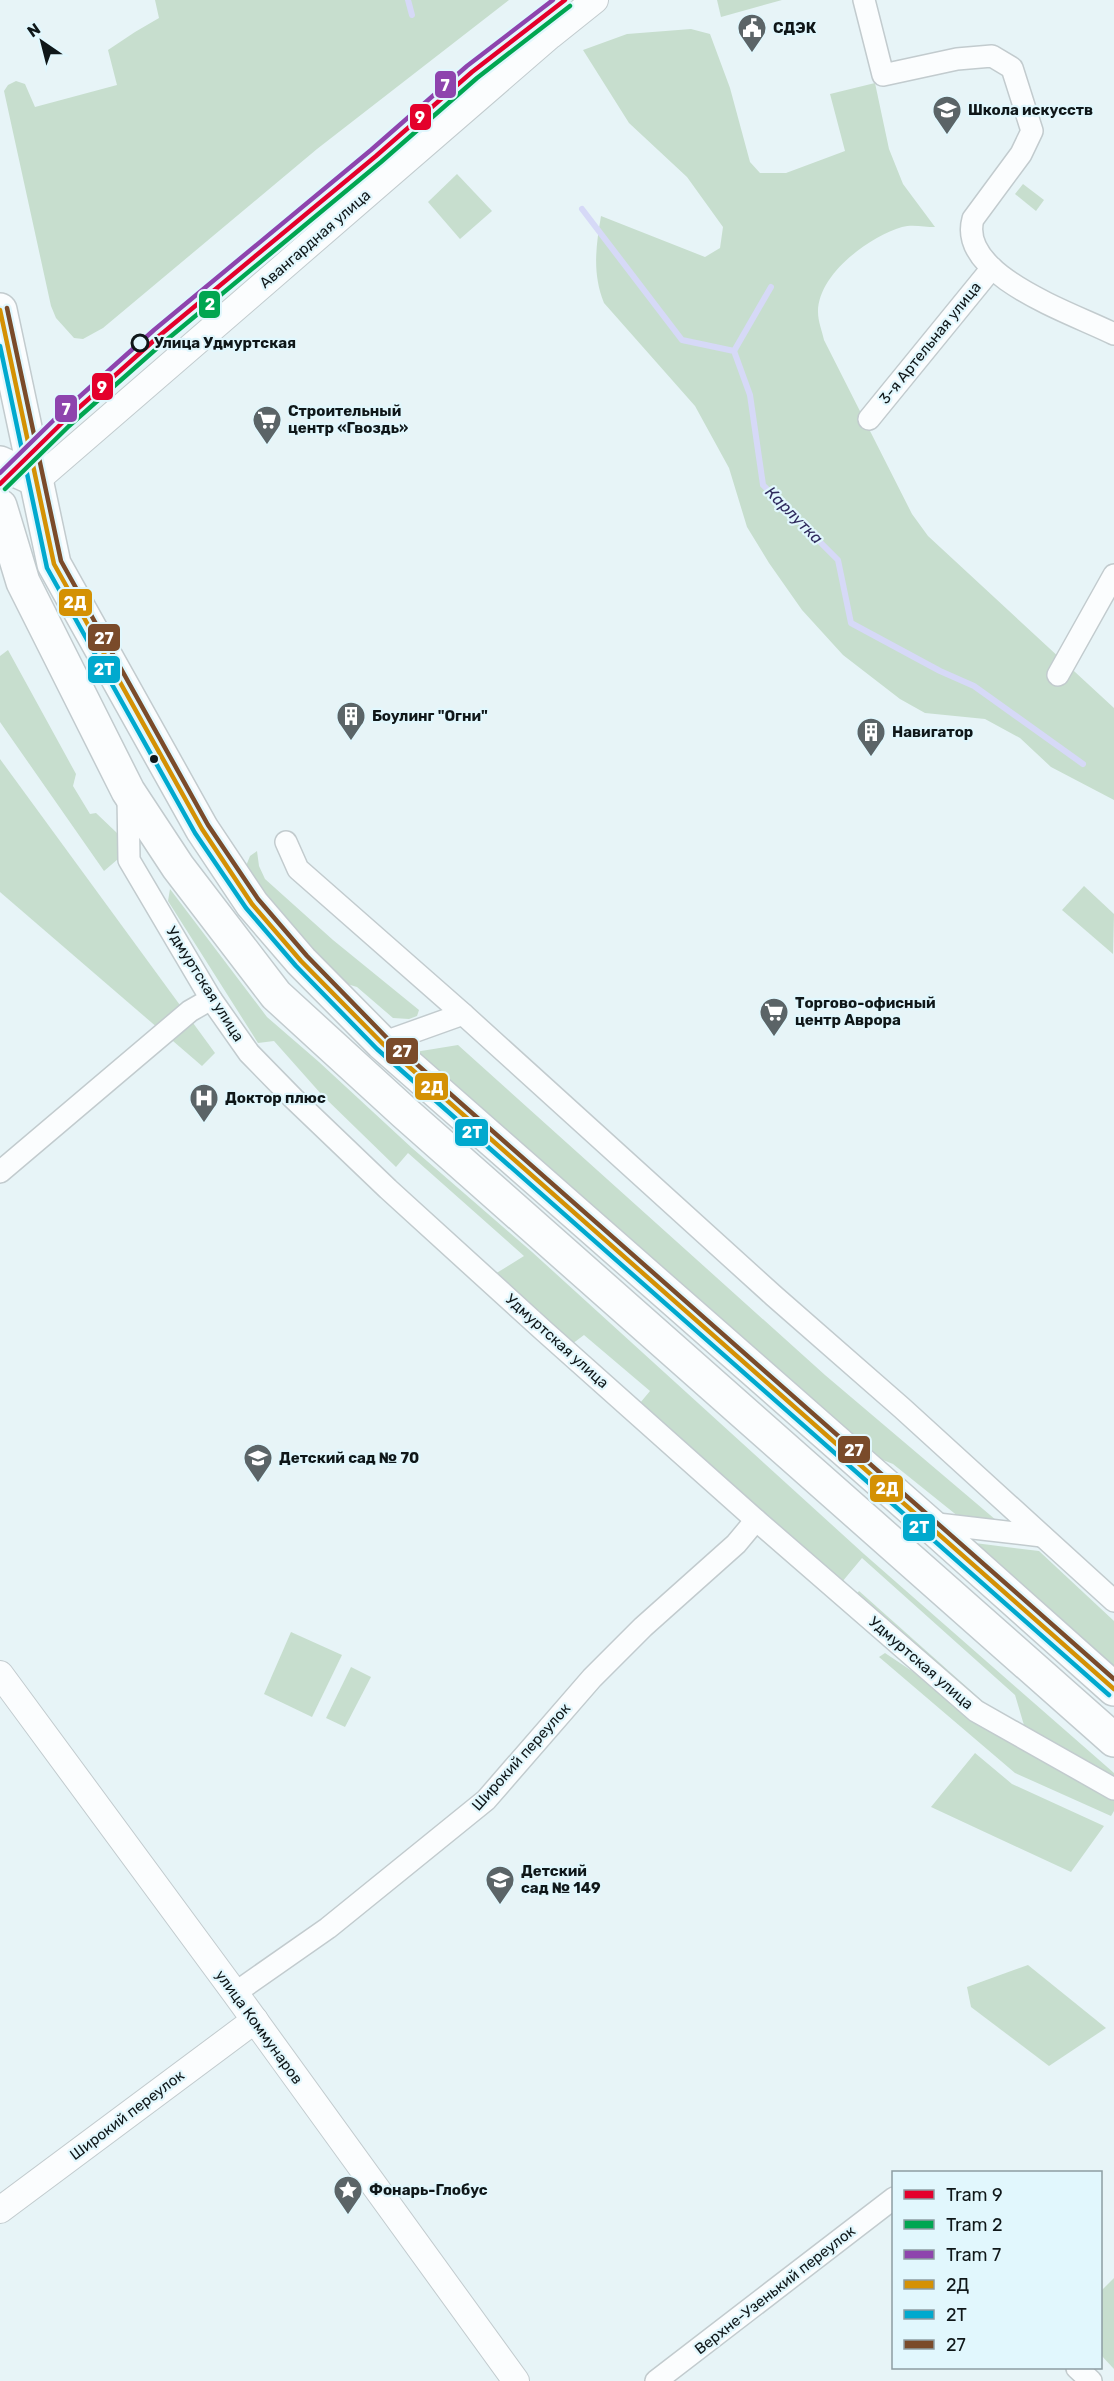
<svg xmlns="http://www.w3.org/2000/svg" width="1114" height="2381" font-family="Rubik,sans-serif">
<rect width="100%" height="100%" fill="#e7f4f7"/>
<g fill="#c7dece">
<path d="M155 0H509L317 149 103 328 83 339 74 338 56 318 51 306 4 91 8 85 16 81 25 84 35 107 117 85 108 50 135 32 159 18Z"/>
<path d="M717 0H782L721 17Z"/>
<path d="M691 29 710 34 730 88 750 162 760 173H786L845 151 830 94 875 83 889 149 903 184 935 227C925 227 912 224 902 227 869 237 818 274 818 312 818 321 822 331 824 340L912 514 928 536 1114 708V800L1051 767 1020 738 985 719 925 713 900 699 843 655 802 610 769 563 747 527 729 468 695 406 604 303C592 273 596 246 601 216L705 257 720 248 723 227 687 177 629 123 583 50 627 34Z"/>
<path d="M457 174 492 211 460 239 428 202Z"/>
<path d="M1023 184 1044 200 1036 211 1015 194Z"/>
<path d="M8 650 76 774 73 786 90 814 96 813 117 833 118 859 104 871 0 722V656Z"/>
<path d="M0 759 215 1053 202 1066 0 892Z"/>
<path d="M257 851 259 866 265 879 333 940 419 1010 417 1016 409 1019 393 1018 357 987 334 980 279 918 246 866 250 856Z"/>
<path d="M1084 886 1114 914 1113 954 1062 910Z"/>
<path d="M170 889 267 1017 319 1062 412 1148 532 1252 864 1554 1114 1773V1779L1026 1732 1015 1695 862 1558 842 1582 640 1403 650 1391 584 1335 572 1344 495 1274 524 1256 408 1153 396 1167 322 1095 274 1041 258 1043 168 901Z"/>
<path d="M458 1045 825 1375 1003 1526 959 1517 893 1464 868 1454 415 1052Z"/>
<path d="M967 1542 1039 1551 1114 1621V1668Z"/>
<path d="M859 1591 996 1713 993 1715 855 1596Z"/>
<path d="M291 1632 342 1655 312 1717 264 1694Z"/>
<path d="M885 1653 1029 1749 1114 1801V1811L1111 1816 1015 1773 879 1657Z"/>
<path d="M351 1667 371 1677 345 1727 326 1718Z"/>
<path d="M975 1753 1012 1784 1104 1826 1071 1872 931 1807Z"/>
<path d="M1028 1965 1106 2028 1049 2066 971 2007 967 1987Z"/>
<path d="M1114 2278V2369L1101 2355 1100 2292Z"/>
</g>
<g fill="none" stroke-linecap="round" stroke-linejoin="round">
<g stroke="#d6d9f7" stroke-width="6">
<path d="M408 0 412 15"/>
<path d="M582 209 682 340 734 351 750 395 763 485 838 560 851 623 940 671 974 686 1083 764"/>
<path d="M734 351 771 287"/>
</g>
<g stroke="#c2cbce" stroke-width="24">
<g id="minor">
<path d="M864 0 883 75 957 59 992 56 1012 68 1032 131 1021 154 973 219C957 276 1075 314 1114 334"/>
<path d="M869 419 992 268"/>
<path d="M1058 675 1114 575"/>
<path d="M128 795 129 860 211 999 249 1053 294 1099 388 1189 544 1331 756 1520 976 1711 1114 1789"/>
<path d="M286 842 298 869 463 1014 774 1296 902 1408 1114 1601"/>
<path d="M382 1043 463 1014"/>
<path d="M0 1172 190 1011 211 999"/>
<path d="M929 1523 1042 1536"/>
<path d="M235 1993 328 1928 486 1800 592 1678 643 1627 736 1544 756 1520"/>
<path d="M1077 2368 1091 2381"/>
<path d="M656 2381 894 2198"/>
</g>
</g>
<g stroke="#c2cbce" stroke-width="28">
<g id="tertiary">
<path d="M37 480 550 36 595 0"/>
<path d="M0 1674 235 1993 516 2381"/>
<path d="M0 2210 255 2020"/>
</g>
</g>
<g stroke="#c2cbce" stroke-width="36">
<g id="primary">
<path d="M0 310 54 564 202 829 252 904 301 961 382 1043 928 1523 1114 1689"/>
<path d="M0 463 37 480"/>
<path d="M0 506 23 582 128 791 178 867 276 995 405 1113 1114 1740"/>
</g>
</g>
<use href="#minor" stroke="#fbfdfe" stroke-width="21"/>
<use href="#tertiary" stroke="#fbfdfe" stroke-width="26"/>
<use href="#primary" stroke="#fbfdfe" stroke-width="33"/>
<g stroke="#e1f7fd" stroke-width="9">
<path id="bus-1" d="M0 310 54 564 202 829 252 904 301 961 382 1043 1114 1689"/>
</g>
<g stroke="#e1f7fd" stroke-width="9">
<path id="bus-2" d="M0 346 47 568 195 833 246 908 296 966 377 1049 1109 1695"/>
</g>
<g stroke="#e1f7fd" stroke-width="9">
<path id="bus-3" d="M7 308 61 561 208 825 258 899 307 956 387 1038 1114 1679"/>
</g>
<use href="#bus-1" stroke="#d49104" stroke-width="4.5"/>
<use href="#bus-2" stroke="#00a9ce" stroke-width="4.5"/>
<use href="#bus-3" stroke="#7a4b2a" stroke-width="4.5"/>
<g stroke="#e1f7fd" stroke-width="9">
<path id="tram-1" d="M0 484 64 421 159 336 376 156 472 72 565 0"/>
</g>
<g stroke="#e1f7fd" stroke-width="9">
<path id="tram-2" d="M5 489 69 426 164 342 381 162 477 78 570 6"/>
</g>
<g stroke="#e1f7fd" stroke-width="9">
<path id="tram-3" d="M0 473 59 415 154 330 371 150 467 66 553 0"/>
</g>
<use href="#tram-1" stroke="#e4002b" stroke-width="4.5"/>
<use href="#tram-2" stroke="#00a651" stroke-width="4.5"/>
<use href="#tram-3" stroke="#8e44ad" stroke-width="4.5"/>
</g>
<defs>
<g id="civic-pin" transform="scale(1.5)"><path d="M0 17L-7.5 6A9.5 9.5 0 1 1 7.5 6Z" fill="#5b6467" stroke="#e1f7fd"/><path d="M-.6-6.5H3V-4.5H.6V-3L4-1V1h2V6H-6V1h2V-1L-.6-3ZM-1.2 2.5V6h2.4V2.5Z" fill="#fff"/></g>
<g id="school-pin" transform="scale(1.5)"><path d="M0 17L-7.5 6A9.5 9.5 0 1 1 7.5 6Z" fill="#5b6467" stroke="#e1f7fd"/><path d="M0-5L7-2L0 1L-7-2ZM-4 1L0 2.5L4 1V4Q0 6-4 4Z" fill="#fff"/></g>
<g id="supermarket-pin" transform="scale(1.5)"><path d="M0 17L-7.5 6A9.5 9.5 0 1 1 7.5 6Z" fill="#5b6467" stroke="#e1f7fd"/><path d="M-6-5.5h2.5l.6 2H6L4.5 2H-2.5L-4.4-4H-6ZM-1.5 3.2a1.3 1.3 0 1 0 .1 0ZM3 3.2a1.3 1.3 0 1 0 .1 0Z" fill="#fff"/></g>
<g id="building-pin" transform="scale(1.5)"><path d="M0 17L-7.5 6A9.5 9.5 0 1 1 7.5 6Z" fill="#5b6467" stroke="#e1f7fd"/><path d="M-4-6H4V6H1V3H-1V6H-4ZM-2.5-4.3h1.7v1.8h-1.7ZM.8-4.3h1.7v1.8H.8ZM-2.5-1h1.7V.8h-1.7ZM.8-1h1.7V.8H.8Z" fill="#fff"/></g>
<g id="hospital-pin" transform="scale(1.5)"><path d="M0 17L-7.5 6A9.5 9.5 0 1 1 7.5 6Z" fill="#5b6467" stroke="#e1f7fd"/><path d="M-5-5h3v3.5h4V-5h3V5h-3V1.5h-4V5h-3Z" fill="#fff"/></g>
<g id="sight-pin" transform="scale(1.5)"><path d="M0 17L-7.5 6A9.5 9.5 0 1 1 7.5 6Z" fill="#5b6467" stroke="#e1f7fd"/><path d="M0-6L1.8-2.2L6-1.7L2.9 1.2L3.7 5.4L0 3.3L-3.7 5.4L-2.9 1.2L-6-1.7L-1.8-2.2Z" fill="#fff"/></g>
</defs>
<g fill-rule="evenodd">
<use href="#civic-pin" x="752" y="28"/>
<use href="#school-pin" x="947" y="110"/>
<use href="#supermarket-pin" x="267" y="420"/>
<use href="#building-pin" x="351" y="716"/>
<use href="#building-pin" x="871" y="732"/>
<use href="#supermarket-pin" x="774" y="1012"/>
<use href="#hospital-pin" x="204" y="1098"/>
<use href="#school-pin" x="258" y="1458"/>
<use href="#school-pin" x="500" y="1880"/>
<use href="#sight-pin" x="348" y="2190"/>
</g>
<circle fill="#e1f7fd" stroke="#0f1719" stroke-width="3" cx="140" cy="343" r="8"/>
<circle fill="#0f1719" stroke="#e1f7fd" stroke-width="2" cx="154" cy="759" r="5"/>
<g text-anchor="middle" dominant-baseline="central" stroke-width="4.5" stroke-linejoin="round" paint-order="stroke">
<g font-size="15" font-weight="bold" fill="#0f1719" stroke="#e1f7fd" text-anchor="start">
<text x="773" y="28">СДЭК</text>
<text x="968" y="110">Школа искусств</text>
<text x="288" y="411">Строительный<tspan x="288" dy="17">центр «Гвоздь»</tspan></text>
<text x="372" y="716">Боулинг "Огни"</text>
<text x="892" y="732">Навигатор</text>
<text x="795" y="1003">Торгово-офисный<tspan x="795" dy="17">центр Аврора</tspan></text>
<text x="225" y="1098">Доктор плюс</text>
<text x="279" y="1458">Детский сад № 70</text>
<text x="521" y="1871">Детский<tspan x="521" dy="17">сад № 149</tspan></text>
<text x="369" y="2190">Фонарь-Глобус</text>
</g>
<g font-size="15" fill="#0f1719" stroke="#e1f7fd">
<text transform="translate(315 239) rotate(-41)">Авангардная улица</text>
<text transform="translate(930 343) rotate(-51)">3-я Артельная улица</text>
<text transform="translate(205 984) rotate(58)">Удмуртская улица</text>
<text transform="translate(557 1341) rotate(42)">Удмуртская улица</text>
<text transform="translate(921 1663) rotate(41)">Удмуртская улица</text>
<text transform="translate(521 1757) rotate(-48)">Широкий переулок</text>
<text transform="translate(259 2027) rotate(54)">улица Коммунаров</text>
<text transform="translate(127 2115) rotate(-37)">Широкий переулок</text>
<text transform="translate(775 2290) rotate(-38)">Верхне-Узенький переулок</text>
</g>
<g font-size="15" font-weight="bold" fill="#0f1719" stroke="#e1f7fd" text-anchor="start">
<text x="154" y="343">Улица Удмуртская</text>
</g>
<g font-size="16" font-style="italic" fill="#302c5e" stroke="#e1f7fd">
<text transform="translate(794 515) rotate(45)">Карлутка</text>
</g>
</g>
<g stroke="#e1f7fd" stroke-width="2">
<rect x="434" y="70" width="23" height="29" rx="6" fill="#8e44ad"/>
<rect x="409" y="103" width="23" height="28" rx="6" fill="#e4002b"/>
<rect x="198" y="290" width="23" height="29" rx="6" fill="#00a651"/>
<rect x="91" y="372" width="23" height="29" rx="6" fill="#e4002b"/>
<rect x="54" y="394" width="24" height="29" rx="6" fill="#8e44ad"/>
<rect x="58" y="588" width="35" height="29" rx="6" fill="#d49104"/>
<rect x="87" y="623" width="34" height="29" rx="6" fill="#7a4b2a"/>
<rect x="87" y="655" width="34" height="29" rx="6" fill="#00a9ce"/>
<rect x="385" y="1037" width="34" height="28" rx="6" fill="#7a4b2a"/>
<rect x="414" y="1072" width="35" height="29" rx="6" fill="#d49104"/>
<rect x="454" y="1118" width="35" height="29" rx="6" fill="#00a9ce"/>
<rect x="837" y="1435" width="34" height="29" rx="6" fill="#7a4b2a"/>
<rect x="869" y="1474" width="35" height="29" rx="6" fill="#d49104"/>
<rect x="902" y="1513" width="34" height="29" rx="6" fill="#00a9ce"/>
</g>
<g font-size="16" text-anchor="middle" font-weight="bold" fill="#fff">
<text x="445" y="91">7</text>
<text x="420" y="123">9</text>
<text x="210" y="310">2</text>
<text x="102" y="393">9</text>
<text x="66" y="415">7</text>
<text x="75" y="608">2Д</text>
<text x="104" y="644">27</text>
<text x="104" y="675">2Т</text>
<text x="402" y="1057">27</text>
<text x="432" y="1093">2Д</text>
<text x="472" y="1138">2Т</text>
<text x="854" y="1456">27</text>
<text x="887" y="1494">2Д</text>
<text x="919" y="1533">2Т</text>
</g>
<rect x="892" y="2171" width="210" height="198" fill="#e1f7fd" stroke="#8d9da2" stroke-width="1.5"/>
<rect x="904" y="2190" width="30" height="9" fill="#e4002b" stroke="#8d9da2" stroke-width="1.5"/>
<text x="946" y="2201" font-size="18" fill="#0f1719">Tram 9</text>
<rect x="904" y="2220" width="30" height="9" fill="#00a651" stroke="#8d9da2" stroke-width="1.5"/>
<text x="946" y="2231" font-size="18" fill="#0f1719">Tram 2</text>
<rect x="904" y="2250" width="30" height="9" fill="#8e44ad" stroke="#8d9da2" stroke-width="1.5"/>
<text x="946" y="2261" font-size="18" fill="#0f1719">Tram 7</text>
<rect x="904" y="2280" width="30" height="9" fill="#d49104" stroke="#8d9da2" stroke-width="1.5"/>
<text x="946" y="2291" font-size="18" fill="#0f1719">2Д</text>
<rect x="904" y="2310" width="30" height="9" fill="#00a9ce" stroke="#8d9da2" stroke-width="1.5"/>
<text x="946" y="2321" font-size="18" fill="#0f1719">2Т</text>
<rect x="904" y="2340" width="30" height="9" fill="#7a4b2a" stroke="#8d9da2" stroke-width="1.5"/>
<text x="946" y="2351" font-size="18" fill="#0f1719">27</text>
<g transform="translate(42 42) rotate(325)" stroke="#e1f7fd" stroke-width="4.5" paint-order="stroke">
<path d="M0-4.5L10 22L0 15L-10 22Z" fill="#0f1719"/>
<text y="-9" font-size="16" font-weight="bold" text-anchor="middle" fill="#0f1719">N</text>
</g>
</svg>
